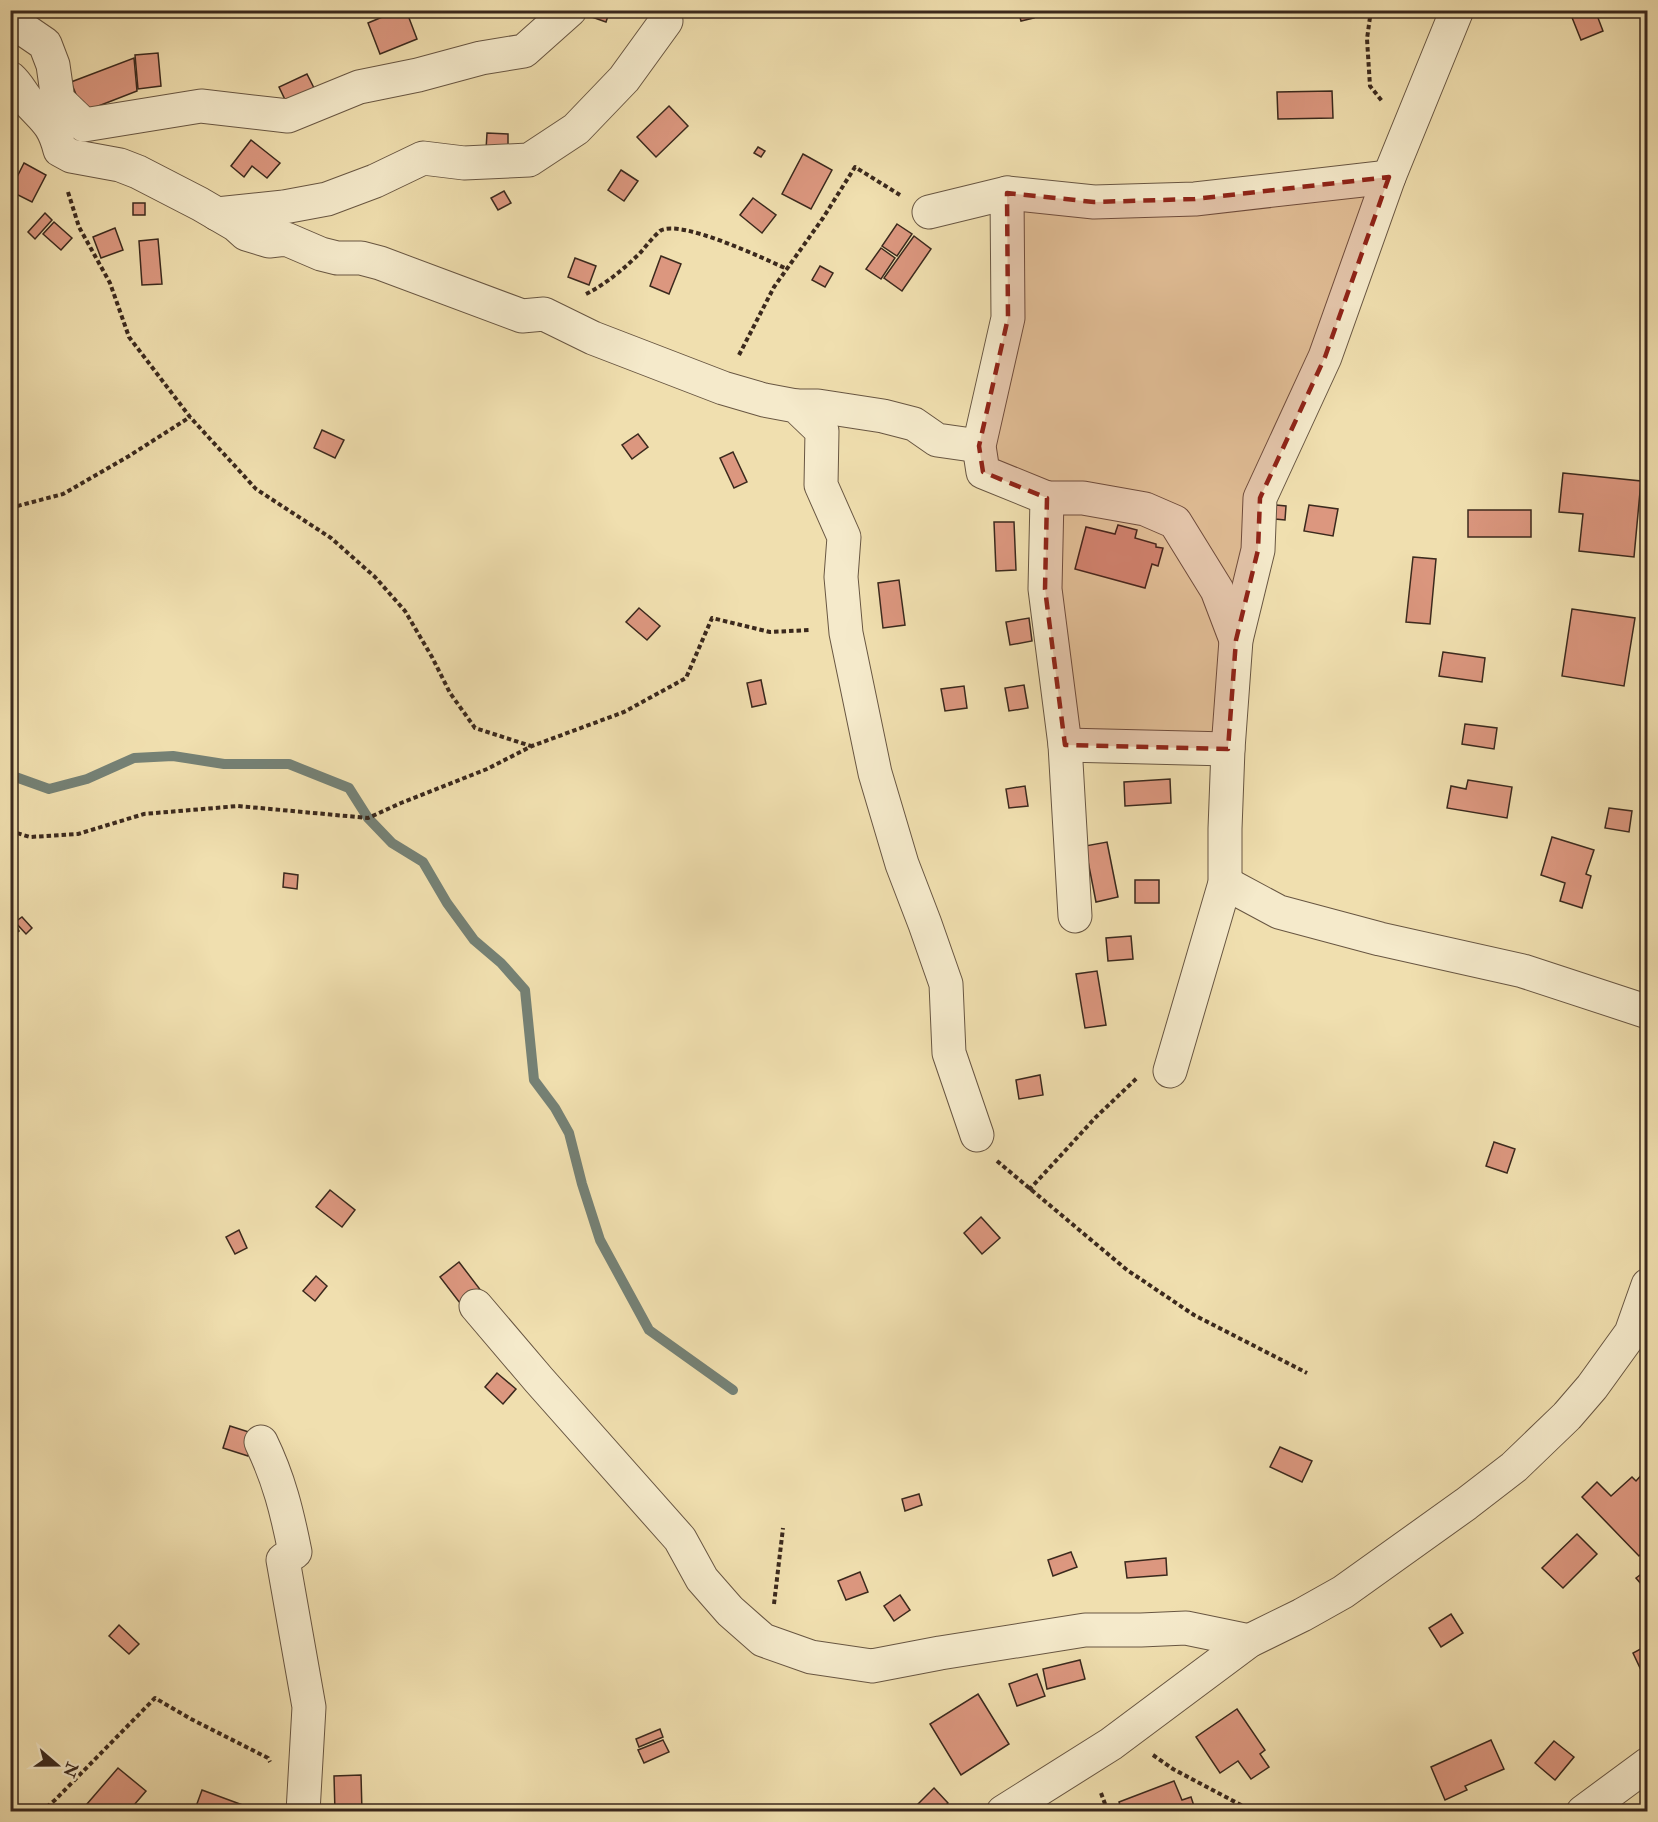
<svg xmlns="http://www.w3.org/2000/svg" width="1658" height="1822" font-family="'IM FELL Double Pica',serif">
<rect width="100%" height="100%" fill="#f0dfaf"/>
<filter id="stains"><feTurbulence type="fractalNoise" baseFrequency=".00333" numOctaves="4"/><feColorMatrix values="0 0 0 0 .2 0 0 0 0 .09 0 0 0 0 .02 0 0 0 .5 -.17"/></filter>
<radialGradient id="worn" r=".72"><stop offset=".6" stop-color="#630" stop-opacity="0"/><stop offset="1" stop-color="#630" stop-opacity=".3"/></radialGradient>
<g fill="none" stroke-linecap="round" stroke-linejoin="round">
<path stroke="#758175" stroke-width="10" d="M10 775 49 789 87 779 134 758 173 756 224 764H289L349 788 368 818 392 843 423 862 447 903 474 940 501 963 525 990 534 1080 555 1108 569 1133 582 1184 600 1240 649 1330 733 1390"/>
</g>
<g fill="#dc977f" stroke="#3b291d" stroke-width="1.5">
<path d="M399 10H406L417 39 380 54 368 23Z"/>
<path d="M591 10H610L606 22 589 16Z"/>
<path d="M947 10H961L954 17Z"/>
<path d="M1018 10H1032L1034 18 1021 21Z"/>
<rect x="1171" y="10" width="21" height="3"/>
<path d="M1569 10H1595L1603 31 1581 40Z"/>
<path d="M158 53 161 86 138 89 135 55Z"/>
<path d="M134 58 137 91 83 112 71 82Z"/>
<path d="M307 74 317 94 289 108 279 87Z"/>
<path d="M1332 91 1333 118 1278 119 1277 92Z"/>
<path d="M669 106 688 126 656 157 637 137Z"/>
<path d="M487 133 508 134V151L486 150Z"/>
<path d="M251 140 280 163 267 178 252 166 244 177 231 166Z"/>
<path d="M758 147 765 151 761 157 754 153Z"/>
<path d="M803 154 832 170 811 209 782 194Z"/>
<path d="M24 163 46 175 32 202 10 191Z"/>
<path d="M621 170 638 181 624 201 608 190Z"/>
<path d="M504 191 511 203 498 210 491 198Z"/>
<path d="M753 198 776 215 762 233 740 215Z"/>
<rect x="133" y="203" width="12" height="12"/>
<path d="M45 213 52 220 35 239 28 232Z"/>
<path d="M54 222 72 238 61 250 43 234Z"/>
<path d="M897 224 912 234 897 256 882 246Z"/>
<path d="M115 228 123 250 101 258 93 237Z"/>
<path d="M914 236 931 249 902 291 884 278Z"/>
<path d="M158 239 162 284 142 285 139 241Z"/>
<path d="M881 248 895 258 881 279 866 269Z"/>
<path d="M661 256 681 264 669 294 650 286Z"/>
<path d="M575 258 596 266 589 285 568 277Z"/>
<path d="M820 266 833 273 825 287 812 280Z"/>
<path d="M322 430 344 440 335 458 314 448Z"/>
<path d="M638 434 648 447 632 459 622 445Z"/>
<path d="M733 452 747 482 734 488 720 458Z"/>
<path d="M1563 473 1641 481 1634 557 1579 551 1583 514 1559 512Z"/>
<path d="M1276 505 1286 506 1285 520 1275 519Z"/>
<path d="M1309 505 1338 509 1333 536 1304 531Z"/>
<rect x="1468" y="510" width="63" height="27"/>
<path d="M994 522H1014L1016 570 996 571Z"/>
<path d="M1118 525 1137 530 1135 538 1156 544V547L1163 548 1158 566 1152 564 1145 588 1075 569 1086 527 1115 534Z"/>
<path d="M1413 557 1436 559 1430 624 1406 622Z"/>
<path d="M899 580 905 625 883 628 878 583Z"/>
<path d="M639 608 660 626 647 640 626 622Z"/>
<path d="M1572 609 1635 618 1624 686 1562 676Z"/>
<path d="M1029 618 1032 641 1010 645 1006 622Z"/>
<path d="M1443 652 1485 658 1482 682 1439 676Z"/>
<path d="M761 680 766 704 752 707 747 683Z"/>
<path d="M1024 685 1028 708 1009 711 1005 688Z"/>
<path d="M964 686 967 708 945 711 941 689Z"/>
<path d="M1465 724 1497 728 1494 749 1462 744Z"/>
<path d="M1170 779 1171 803 1125 806 1124 782Z"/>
<path d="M1468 780 1512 787 1507 818 1447 808 1451 786 1466 789Z"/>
<path d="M1025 786 1028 806 1009 808 1006 789Z"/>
<path d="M1609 808 1632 811 1629 832 1605 828Z"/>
<path d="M1552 837 1594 850 1586 874 1591 876 1582 908 1560 901 1565 883 1541 875Z"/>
<path d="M1107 842 1118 897 1096 902 1085 846Z"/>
<path d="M284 873 298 875 297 889 283 887Z"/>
<rect x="1135" y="880" width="24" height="23"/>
<path d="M22 917 32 928 26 934 15 922Z"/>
<path d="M16 925 19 931 11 937 10 928Z"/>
<path d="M1131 936 1133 959 1108 961 1106 938Z"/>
<path d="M1097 971 1106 1025 1085 1028 1076 974Z"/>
<path d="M1040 1075 1043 1095 1019 1099 1016 1080Z"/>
<path d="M1494 1142 1515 1149 1507 1173 1486 1166Z"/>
<path d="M330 1190 355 1210 342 1227 316 1207Z"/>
<path d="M981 1217 1000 1238 982 1254 964 1233Z"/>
<path d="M239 1230 247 1248 235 1254 226 1237Z"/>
<path d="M459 1262 482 1292 463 1307 440 1277Z"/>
<path d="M316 1276 327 1286 315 1301 303 1291Z"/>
<path d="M497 1373 516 1389 503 1404 485 1387Z"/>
<path d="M230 1426 255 1434 248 1456 223 1448Z"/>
<path d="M1280 1447 1312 1461 1302 1482 1270 1467Z"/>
<path d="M1645 1471 1648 1473V1547L1639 1556 1582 1497 1597 1482 1611 1496 1632 1477 1636 1481Z"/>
<path d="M919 1494 922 1505 905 1511 902 1499Z"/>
<path d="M1577 1534 1597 1554 1563 1588 1542 1568Z"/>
<path d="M1071 1552 1077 1567 1053 1576 1048 1560Z"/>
<path d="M1166 1558 1167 1575 1127 1578 1125 1562Z"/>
<path d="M1648 1569V1592L1636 1578Z"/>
<path d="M860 1572 868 1592 846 1600 838 1581Z"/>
<path d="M900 1595 910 1610 894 1621 884 1606Z"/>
<path d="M1451 1614 1463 1633 1441 1647 1429 1628Z"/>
<path d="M119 1625 139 1644 129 1654 109 1636Z"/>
<path d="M1648 1645V1667L1641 1670 1633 1653Z"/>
<path d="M1080 1660 1085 1679 1047 1689 1043 1669Z"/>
<path d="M1037 1674 1045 1696 1017 1706 1009 1684Z"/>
<path d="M978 1694 1009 1744 961 1775 930 1724Z"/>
<path d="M1237 1709 1265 1750 1260 1754 1269 1767 1251 1779 1238 1761 1220 1773 1196 1737Z"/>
<path d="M660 1729 663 1737 639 1747 636 1739Z"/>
<path d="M663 1740 669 1752 644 1763 638 1750Z"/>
<path d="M1491 1740 1504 1769 1465 1786 1467 1790 1445 1800 1431 1767Z"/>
<path d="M1554 1741 1574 1757 1555 1780 1535 1763Z"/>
<path d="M118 1768 146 1791 128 1812H96L87 1804Z"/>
<path d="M361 1775 362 1812H335L334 1776Z"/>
<path d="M1174 1781 1182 1800 1191 1797 1196 1812H1122L1119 1802Z"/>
<path d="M934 1788 948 1803 940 1812H910Z"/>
<path d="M202 1790 248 1807 246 1812H194Z"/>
</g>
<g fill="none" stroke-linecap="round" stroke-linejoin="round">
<g stroke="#685642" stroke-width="35">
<g id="minor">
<path d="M10 20 45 44 53 65 58 100 84 125 201 106 288 116 359 87 418 75 481 58 524 51 570 10"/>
<path d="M10 78C18 85 22 94 28 101 45 120 53 123 60 150L71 156 120 165 138 172 200 204 236 225 246 234 269 241 286 239 321 254 337 258H361L380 263 522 316 544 314 593 338 723 388 764 400 796 406 822 431 821 485 844 537 841 577 846 633 875 773 902 864 925 924 946 984 949 1053 977 1135"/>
<path d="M1007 193 1008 318 979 446 983 472 1047 498 1045 589 1065 745 1075 916"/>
<path d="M929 212 1007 193 1094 202 1195 199 1389 177"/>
<path d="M217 214 284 207 327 199 375 181 423 158 464 163 529 160 576 129 624 79 666 21"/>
<path d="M796 406H818L883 416 914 424 937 440 979 446"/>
<path d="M1047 498H1083L1145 509 1175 522 1217 590 1236 640"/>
<path d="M1065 745 1228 749"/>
<path d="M1225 883 1279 912 1380 939 1523 971 1648 1012"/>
<path d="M1170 1071 1225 883V829L1228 749 1236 640 1258 550 1260 498 1325 357 1389 177 1457 10"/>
<path d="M476 1306 539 1380 680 1539 702 1579 730 1611 763 1640 811 1657 872 1666 940 1653 1085 1630H1141L1186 1628 1249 1641"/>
<path d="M261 1442C279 1479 287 1512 295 1552L283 1560 309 1707 303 1812"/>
<path d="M1003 1812 1111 1744 1249 1641 1302 1615 1343 1592 1466 1504 1514 1467 1567 1416 1592 1387 1631 1333 1648 1285"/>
<path d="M1583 1812 1648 1764"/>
</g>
</g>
<g stroke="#3b291d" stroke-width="4" stroke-dasharray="4.5 3" stroke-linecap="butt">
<path d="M1371 10 1367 39 1370 86 1382 101"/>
<path d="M68 192 79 227 110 283 129 337 190 417 256 489 331 538 375 577 405 611 432 657 450 693 475 728 531 746"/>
<path d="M586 294C606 284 625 268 641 252 647 245 653 237 660 231 679 218 765 259 787 269"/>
<path d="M739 355 774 287 823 218 855 167 900 195"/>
<path d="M10 508 63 494 129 456 190 417"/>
<path d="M10 831 30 837 78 834 144 814 238 806 368 818 401 803 487 769 532 746 624 712 686 678 712 618 770 632 810 630"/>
<path d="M997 1161 1127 1270 1194 1315 1307 1373"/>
<path d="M1029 1190 1096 1117 1137 1078"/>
<path d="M774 1604 783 1528"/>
<path d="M1153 1755 1173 1769 1254 1812"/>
<path d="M1101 1793 1108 1812"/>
<path d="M41 1812 55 1800 155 1698 191 1719 268 1758 270 1762"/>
</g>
<use href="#minor" stroke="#f5eacb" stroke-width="33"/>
</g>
<path fill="#8f2418" fill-opacity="0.2" stroke="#8f2418" stroke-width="4.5" stroke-dasharray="12 8" stroke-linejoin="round" d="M1389 177 1325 357 1260 498 1258 550 1236 640 1228 749 1065 745 1045 589 1047 498 983 472 979 446 1008 318 1007 193 1094 202 1195 199Z"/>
<rect width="1658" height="1822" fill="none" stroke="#f0dfaf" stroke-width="36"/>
<rect x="12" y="12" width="1634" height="1798" fill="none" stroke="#3b291d" stroke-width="3"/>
<rect x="18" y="18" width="1622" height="1786" fill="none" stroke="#3b291d" stroke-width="1.5"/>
<g transform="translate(57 1765) rotate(110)" stroke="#f5eacb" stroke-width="4.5" paint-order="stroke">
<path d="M0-4.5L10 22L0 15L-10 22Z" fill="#3b291d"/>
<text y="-9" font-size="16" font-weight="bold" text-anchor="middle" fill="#3b291d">N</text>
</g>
<rect width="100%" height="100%" filter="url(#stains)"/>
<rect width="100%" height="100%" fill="url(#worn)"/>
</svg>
